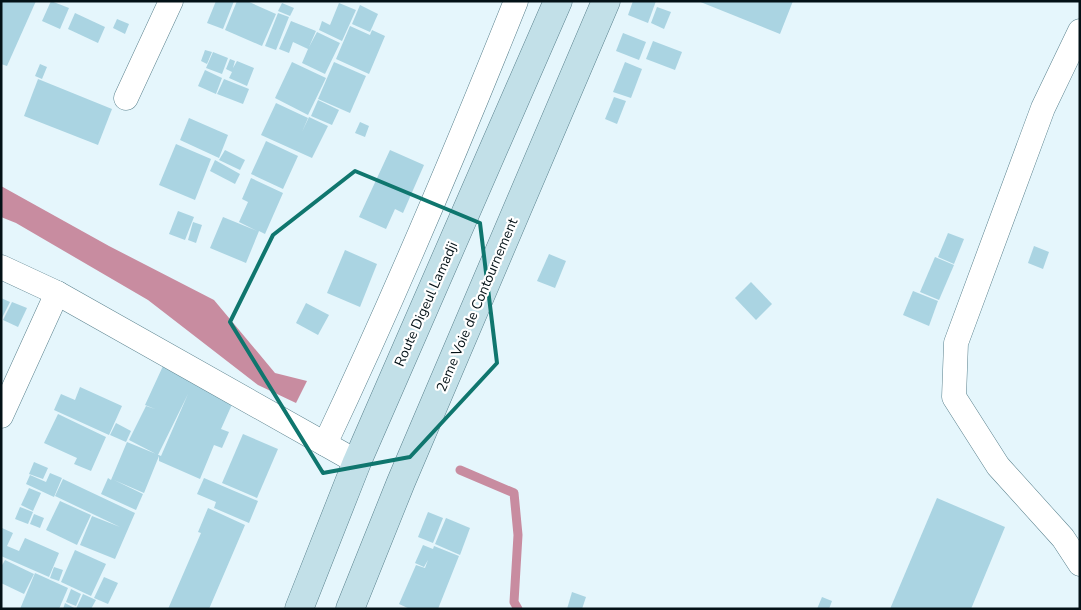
<svg xmlns="http://www.w3.org/2000/svg" width="1081" height="610" font-family="'Nunito Sans',sans-serif">
<rect width="100%" height="100%" fill="#e5f6fc"/>
<path fill="#c88ca0" d="M1 186 109 246 214 300 275 373 307 381 296 403 258 385 148 300 16 223 1 217Z"/>
<g fill="none" stroke-linecap="round" stroke-linejoin="round">
<path stroke="#c88ca0" stroke-width="9" d="M460 470 514 493 518 535 514 602 518 609"/>
</g>
<g fill="#aad4e2">
<path d="M1 1H36L7 66 1 64Z"/>
<path d="M51 1 69 8 60 29 42 21Z"/>
<path d="M216 1H234L223 29 207 23Z"/>
<path d="M237 1H247L276 14 262 46 225 30Z"/>
<path d="M633 1H656L648 23 628 15Z"/>
<path d="M698 1H793L780 34Z"/>
<path d="M282 3 294 8 290 16 278 11Z"/>
<path d="M339 3 356 10 342 41 319 30 322 21 330 25Z"/>
<path d="M360 5 378 14 370 32 352 24Z"/>
<path d="M657 7 671 12 664 29 651 23Z"/>
<path d="M75 13 105 27 98 43 68 29Z"/>
<path d="M278 13 289 17 276 50 265 46Z"/>
<path d="M117 19 129 24 125 34 113 28Z"/>
<path d="M291 21 316 31 309 47 317 32 340 43 325 74 302 63 308 49 293 42 289 53 279 49Z"/>
<path d="M350 26 370 35 372 30 385 36 369 74 336 59Z"/>
<path d="M623 33 646 42 639 60 616 51Z"/>
<path d="M653 41 682 52 675 70 646 59Z"/>
<path d="M205 50 212 52 207 64 201 61Z"/>
<path d="M213 52 228 58 222 74 206 68Z"/>
<path d="M230 59 235 61 233 68 237 61 254 68 247 86 229 78 232 72 226 69Z"/>
<path d="M292 62 326 78 308 115 275 98Z"/>
<path d="M334 62 366 76 350 113 318 99Z"/>
<path d="M625 62 642 69 631 98 613 92Z"/>
<path d="M40 64 47 67 42 79 35 76Z"/>
<path d="M205 70 222 78 216 94 198 86Z"/>
<path d="M38 79 112 109 98 145 24 116Z"/>
<path d="M224 79 249 89 243 104 217 94Z"/>
<path d="M614 97 626 101 617 124 605 119Z"/>
<path d="M318 100 339 110 332 125 311 116Z"/>
<path d="M276 103 308 118 302 132 309 117 328 126 312 158 261 135Z"/>
<path d="M189 118 228 135 219 158 180 140Z"/>
<path d="M360 122 369 126 365 137 355 133Z"/>
<path d="M266 141 298 156 283 189 251 174Z"/>
<path d="M176 144 211 159 195 200 159 185Z"/>
<path d="M225 150 245 160 240 170 219 160Z"/>
<path d="M390 150 424 165 403 213 395 209 386 229 359 217Z"/>
<path d="M215 160 240 174 235 184 210 171Z"/>
<path d="M251 178 283 193 265 234 259 231 246 263 210 248 223 217 257 231 239 222 248 202 242 199Z"/>
<path d="M178 211 194 217 185 240 169 234Z"/>
<path d="M193 222 202 225 196 243 188 240Z"/>
<path d="M948 233 964 239 954 264 938 257Z"/>
<path d="M1034 246 1049 252 1043 269 1028 263Z"/>
<path d="M345 250 377 264 360 307 327 293Z"/>
<path d="M549 254 566 261 555 288 537 281Z"/>
<path d="M935 257 954 265 939 300 920 292Z"/>
<path d="M751 282 772 304 756 320 735 298Z"/>
<path d="M913 291 938 301 929 326 903 315Z"/>
<path d="M1 298 10 302 1 320Z"/>
<path d="M12 302 27 308 18 327 3 320Z"/>
<path d="M306 303 329 315 318 335 296 323Z"/>
<path d="M163 366 234 400 221 429 229 432 222 448 214 445 200 479 159 461V456L144 493 114 480 143 494 136 510 101 494 108 478 111 480 127 442 161 456 188 394 158 455 129 440 146 406 155 409 145 405Z"/>
<path d="M80 387 122 406 109 435 54 410 61 394 75 400Z"/>
<path d="M58 414 106 437 91 471 74 464 77 458 44 443Z"/>
<path d="M116 423 131 431 126 442 110 435Z"/>
<path d="M243 434 278 449 257 498 222 483Z"/>
<path d="M34 462 48 468 43 479 29 474Z"/>
<path d="M50 473 62 478 54 497 26 484 30 475 46 482Z"/>
<path d="M204 478 258 501 249 523 214 508 216 502 197 494Z"/>
<path d="M63 479 135 513 115 559 80 545 92 516 120 527 55 496Z"/>
<path d="M29 488 41 493 33 511 21 505Z"/>
<path d="M937 498 1005 527 971 609H890Z"/>
<path d="M60 501 91 515 77 545 46 530Z"/>
<path d="M20 507 33 512 28 524 15 519Z"/>
<path d="M208 508 245 525 209 609H168L201 533 198 532Z"/>
<path d="M428 512 443 518 433 543 418 537Z"/>
<path d="M34 514 44 518 40 528 30 524Z"/>
<path d="M446 518 470 528 460 555 435 544Z"/>
<path d="M2 528 13 533 7 546 19 551 25 538 59 553 49 577 1 556Z"/>
<path d="M423 545 433 549 434 546 459 556 438 609H410L399 604 416 565 425 568 428 560 424 567 415 563Z"/>
<path d="M75 550 106 564 91 596 61 582Z"/>
<path d="M5 560 34 574 24 594 1 583V567Z"/>
<path d="M54 567 63 570 59 581 50 578Z"/>
<path d="M35 573 68 588 59 609H20Z"/>
<path d="M104 577 118 583 108 604 94 598Z"/>
<path d="M71 589 81 594 76 606 66 602Z"/>
<path d="M572 592 586 597 582 609H567Z"/>
<path d="M83 594 96 600 91 609H63L65 603 76 609Z"/>
<path d="M822 597 832 601 829 609H817Z"/>
</g>
<g fill="none" stroke-linecap="round" stroke-linejoin="round">
<g stroke="#59818d" stroke-width="25">
<g id="street">
<path d="M1080 31 1043 108 956 343 954 397 998 466 1063 538 1080 564"/>
<path d="M126 98 171 1"/>
<path d="M1 267 57 293 357 462"/>
<path d="M1 416 57 293"/>
<path d="M325 444C394 298 456 151 516 1"/>
</g>
</g>
<g stroke="#59818d" stroke-width="29">
<g id="secondary">
<path d="M299 609 357 462 558 1"/>
<path d="M350 609 401 482 606 1"/>
</g>
</g>
<use href="#street" stroke="#fff" stroke-width="24"/>
<use href="#secondary" stroke="#c2e0e8" stroke-width="28"/>
</g>
<path fill="none" stroke="#0f766e" stroke-width="4" stroke-linejoin="round" d="M355 171 480 223 497 363 410 457 323 473 230 322 273 235Z"/>
<g text-anchor="middle" dominant-baseline="central" stroke-width="4.5" stroke-linejoin="round" paint-order="stroke">
<g font-size="14" fill="#031116" stroke="#fff">
<text transform="translate(426 304) rotate(-66)">Route Digeul Lamadji</text>
<text transform="translate(477 305) rotate(-67)">2eme Voie de Contournement</text>
</g>
</g>
<rect width="1081" height="610" fill="none" stroke="#031116" stroke-width="5"/>
</svg>
